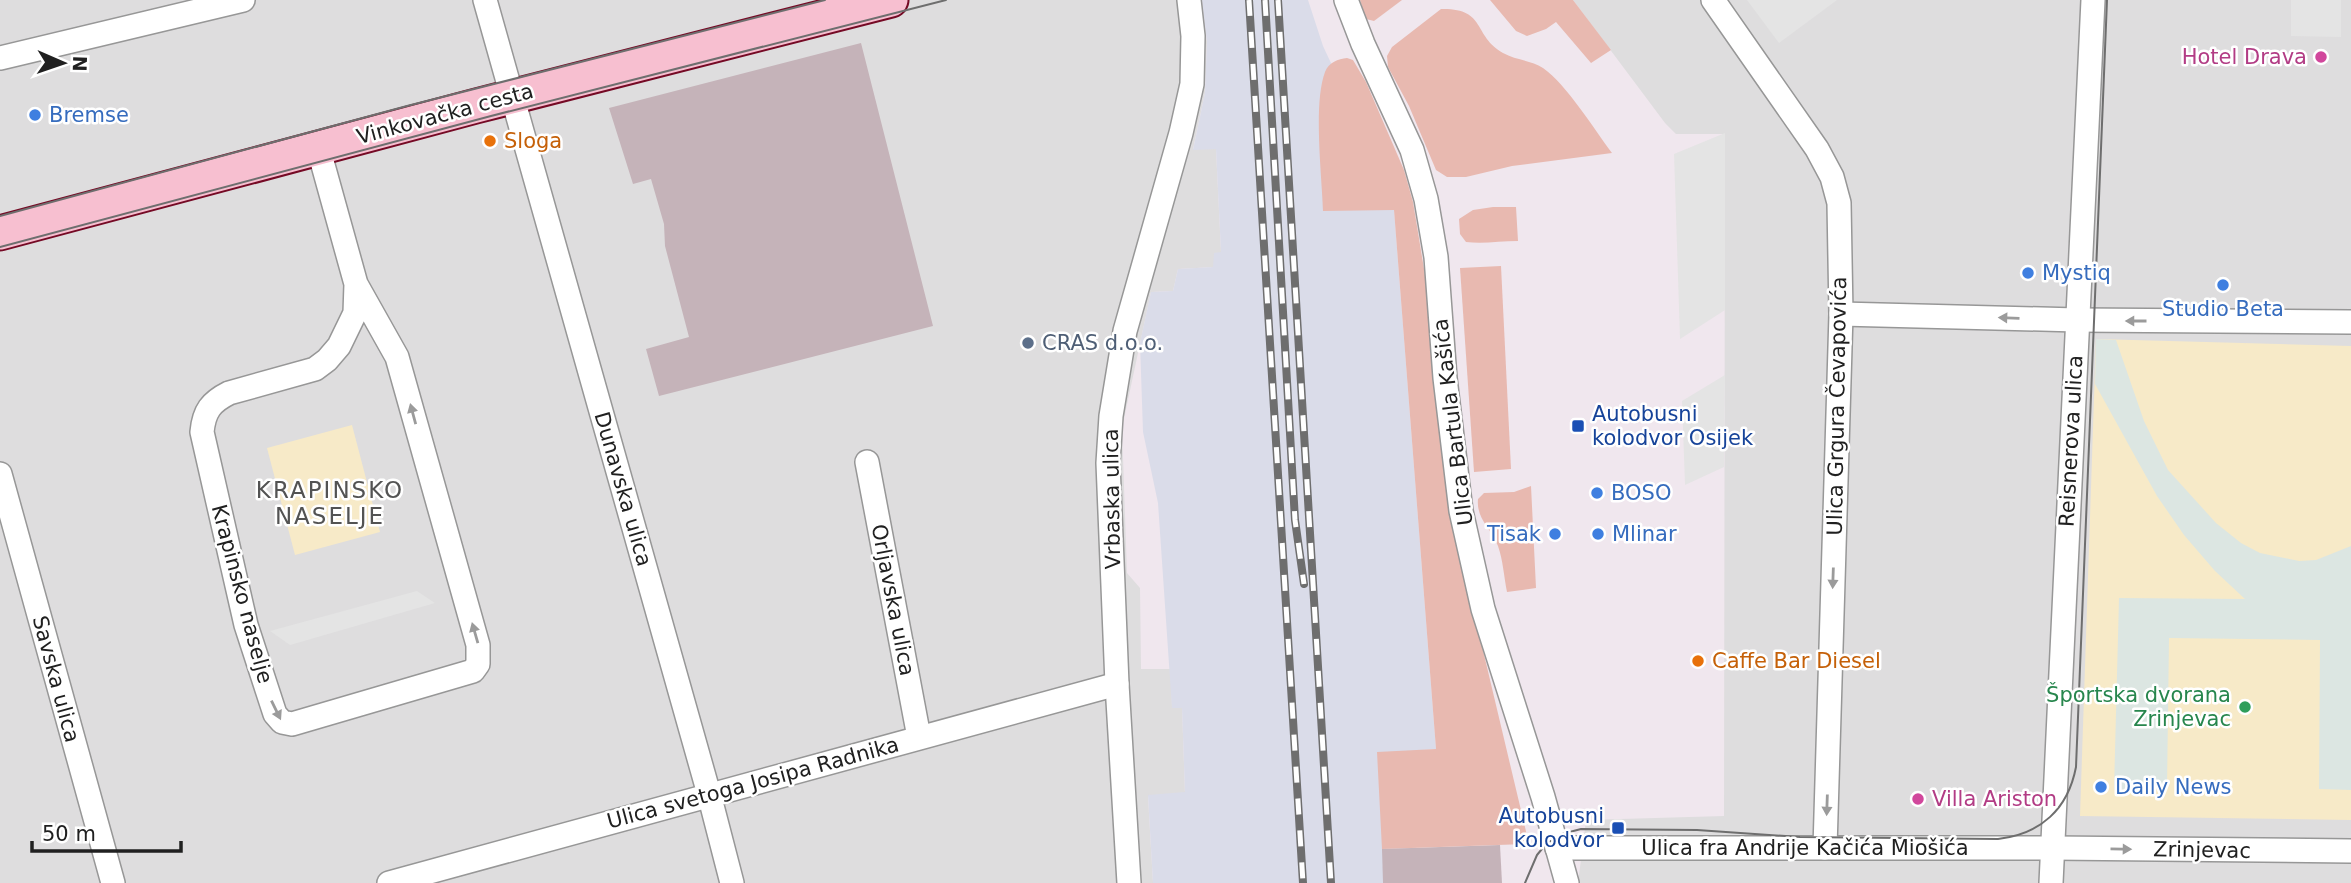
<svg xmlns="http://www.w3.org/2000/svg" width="2351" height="883" font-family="'DejaVu Sans',sans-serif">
<rect width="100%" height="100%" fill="#f0e7ee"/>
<g fill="#deddde">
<path d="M0 0H1202L1207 42 1205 93 1193 149H1216L1221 252 1214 267 1178 269 1173 291 1151 292 1122 428 1127 573 1140 588 1141 669H1171L1172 707H1182L1185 793 1148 796 1153 883H0Z"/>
<path d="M1573 0H2351V883H1578L1586 820 1724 816 1725 134H1676L1665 123Z"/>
</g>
<path fill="#dadce9" d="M1202 0H1308L1323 46 1374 155 1394 210 1436 749 1422 750 1414 883H1153L1148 795 1185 792 1182 708H1172L1158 503 1143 432 1140 343 1151 292 1173 291 1178 269 1213 267 1214 253 1221 252 1216 149 1193 150 1205 93 1207 42Z"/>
<g fill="#c5b3b9">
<path d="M861 43 933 326 659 396 646 349 689 337 665 246 664 224 651 179 633 184 609 108Z"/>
<path d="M1500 845 1502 883H1383L1382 849Z"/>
</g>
<g fill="#e8b9b0">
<path d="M1360 0H1402L1374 21 1366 19Z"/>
<path d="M1490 0H1573L1611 50 1591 63 1556 22 1546 29 1527 36 1516 31Z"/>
<path d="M1441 9C1487 8 1472 35 1503 53 1515 60 1531 60 1543 68 1567 85 1594 129 1612 153L1512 166 1466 177H1447L1436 170 1409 106 1388 67 1387 56 1392 47Z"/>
<path d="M1347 58 1353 60 1366 82 1404 170 1413 202 1425 275 1453 524 1529 844 1382 849 1377 752 1436 749 1394 210 1323 211C1322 176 1313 104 1325 72 1329 62 1338 59 1347 58Z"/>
<path d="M1493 207H1516L1518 241C1500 241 1484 244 1466 242L1460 234 1459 219 1473 210Z"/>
<path d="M1501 266 1511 469 1474 472 1460 268Z"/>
<path d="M1531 486 1536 588 1507 592C1504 577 1503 560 1498 546 1491 528 1476 519 1478 499L1484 493 1514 492Z"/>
</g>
<g fill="#f7eac8">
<path d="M2096 339 2351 346V820L2080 816Z"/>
<path d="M352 425 380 532 295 555 267 448Z"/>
</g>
<g fill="#e4e4e4">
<path d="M1747 0H1837L1779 43Z"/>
<path d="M2291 0H2341V37L2291 36Z"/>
<path d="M1725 133V310L1680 339 1674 154Z"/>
<path d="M1725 375 1724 467 1685 485 1682 401Z"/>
<path d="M417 591 435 603 290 645 270 631Z"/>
</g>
<path fill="#dce6e2" d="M2096 339 2116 340 2144 421 2168 470 2216 523 2241 543 2260 553 2299 561 2316 560 2351 546V790L2319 789 2320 640 2169 638 2167 788 2114 790 2119 598 2245 599 2215 571 2184 535 2157 496 2095 384Z"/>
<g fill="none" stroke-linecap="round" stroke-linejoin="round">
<g stroke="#979797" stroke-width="26">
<g id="street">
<path d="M485 0 709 794 732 883"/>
<path d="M1346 0 1363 44 1412 150 1426 199 1436 257 1445 378 1461 511 1483 609 1543 797 1567 883"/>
<path d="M1713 0 1817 149 1832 177 1839 203 1841 314 1825 848"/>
<path d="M0 58 243 0"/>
<path d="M318 147 356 284 355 313 339 346 327 360 315 369 229 393C211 402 204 411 202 432L246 625 275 714 282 722 292 724 473 671 478 664V645L397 357 356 284"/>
<path d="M1841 314 2077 320 2351 322"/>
<path d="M867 462 919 737"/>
<path d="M0 474 113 883"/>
<path d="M1557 848H2052L2351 851"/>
<path d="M389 883 1117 684"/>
<path d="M1129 883 1117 684 1108 463 1111 416 1125 331 1181 133 1192 84 1193 36 1189 0"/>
<path d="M2051 883 2093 0"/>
</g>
</g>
<g stroke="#750a25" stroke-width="37">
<path id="secondary" d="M0 233 476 106 891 0"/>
</g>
<use href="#street" stroke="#fff" stroke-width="23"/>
<use href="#secondary" stroke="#f7bfd0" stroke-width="33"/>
<g stroke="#6e6e6e" stroke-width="2">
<path d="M0 216 407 106 825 0"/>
<path d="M0 247 491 116 946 0"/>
<path d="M1525 883 1537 855 1546 844 1562 834 1581 829 1697 830 1800 837 1998 839C2041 834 2068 809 2076 767L2107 0"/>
</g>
<g stroke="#6e6e6e" stroke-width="8">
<g id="rail">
<path d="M1249 0 1303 883"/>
<path d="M1265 0 1295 520 1304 584"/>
<path d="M1278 0 1331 883"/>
</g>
</g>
<use href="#rail" stroke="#fff" stroke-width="5" stroke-dasharray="16" stroke-linecap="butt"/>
</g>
<defs><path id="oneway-solid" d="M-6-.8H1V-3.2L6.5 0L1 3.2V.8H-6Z" transform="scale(1.75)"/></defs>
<g fill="#9b9b9b">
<use href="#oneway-solid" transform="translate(2009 318) rotate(-178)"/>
<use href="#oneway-solid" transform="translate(2136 321) rotate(-180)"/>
<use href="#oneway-solid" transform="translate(413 414) rotate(-105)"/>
<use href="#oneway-solid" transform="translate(1833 578) rotate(92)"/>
<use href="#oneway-solid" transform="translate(475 633) rotate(-106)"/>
<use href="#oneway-solid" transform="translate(276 710) rotate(64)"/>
<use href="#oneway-solid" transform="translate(1827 805) rotate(92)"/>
<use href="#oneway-solid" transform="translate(2121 849) rotate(1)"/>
</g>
<g fill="#d1479c" stroke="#fff" stroke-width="2.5">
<circle cx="2321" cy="57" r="7"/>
<circle cx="1918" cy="799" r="7"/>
</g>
<g fill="#3f7fe0" stroke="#fff" stroke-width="2.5">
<circle cx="35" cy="115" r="7"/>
<circle cx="2028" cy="273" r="7"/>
<circle cx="2223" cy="285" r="7"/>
<circle cx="1597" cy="493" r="7"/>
<circle cx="1555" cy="534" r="7"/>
<circle cx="1598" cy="534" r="7"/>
<circle cx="2101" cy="787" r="7"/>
</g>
<g fill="#e8710a" stroke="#fff" stroke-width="2.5">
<circle cx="490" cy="141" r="7"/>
<circle cx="1698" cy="661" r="7"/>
</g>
<circle fill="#5c6f8a" stroke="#fff" stroke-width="2.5" cx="1028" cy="343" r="7"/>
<g fill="#1a4fb4" stroke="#fff" stroke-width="2.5">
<rect x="1571" y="419" width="14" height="14" rx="3.5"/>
<rect x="1611" y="821" width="14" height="14" rx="3.5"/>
</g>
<circle fill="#2e9e5b" stroke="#fff" stroke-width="2.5" cx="2245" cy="707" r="7"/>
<g text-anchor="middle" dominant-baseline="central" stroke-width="5" stroke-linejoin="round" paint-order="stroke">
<g font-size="21" fill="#b23c85" stroke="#fff" text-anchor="end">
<text x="2307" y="57">Hotel Drava</text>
<text x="1932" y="799" text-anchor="start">Villa Ariston</text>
</g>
<g font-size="21" fill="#202020" stroke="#fff">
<text transform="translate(445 114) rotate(-15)">Vinkovačka cesta</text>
<text transform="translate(1837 406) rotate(-89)">Ulica Grgura Čevapovića</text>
<text transform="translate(1453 422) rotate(-97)">Ulica Bartula Kašića</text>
<text transform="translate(2071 441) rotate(-87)">Reisnerova ulica</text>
<text transform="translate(623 489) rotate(74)">Dunavska ulica</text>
<text transform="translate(1112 499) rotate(-91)">Vrbaska ulica</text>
<text transform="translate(242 594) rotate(75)">Krapinsko naselje</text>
<text transform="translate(893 600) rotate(79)">Orljavska ulica</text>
<text transform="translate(56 679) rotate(75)">Savska ulica</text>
<text transform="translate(753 783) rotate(-15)">Ulica svetoga Josipa Radnika</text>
<text x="1805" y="848">Ulica fra Andrije Kačića Miošića</text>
<text transform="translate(2202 850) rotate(1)">Zrinjevac</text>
</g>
<g font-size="21" fill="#366cbe" stroke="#fff" text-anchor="start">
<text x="49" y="115">Bremse</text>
<text x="2042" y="273">Mystiq</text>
<text x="2223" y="309" text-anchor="middle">Studio Beta</text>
<text x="1611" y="493">BOSO</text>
<text x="1541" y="534" text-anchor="end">Tisak</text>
<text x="1612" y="534">Mlinar</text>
<text x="2115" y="787">Daily News</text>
</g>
<g font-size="21" fill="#c56008" stroke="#fff" text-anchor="start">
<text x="504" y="141">Sloga</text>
<text x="1712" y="661">Caffe Bar Diesel</text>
</g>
<g font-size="21" fill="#4e5e75" stroke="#fff" text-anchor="start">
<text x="1042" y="343">CRAS d.o.o.</text>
</g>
<g font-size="21" fill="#164399" stroke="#fff" text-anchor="start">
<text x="1592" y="414">Autobusni<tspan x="1592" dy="24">kolodvor Osijek</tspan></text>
<text x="1604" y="816" text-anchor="end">Autobusni<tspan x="1604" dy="24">kolodvor</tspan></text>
</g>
<g font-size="21" fill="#27864d" stroke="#fff" text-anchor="end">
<text x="2231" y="695">Športska dvorana<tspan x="2231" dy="24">Zrinjevac</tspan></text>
</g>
<g font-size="23" letter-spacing="2" fill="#535353" stroke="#fff">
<text x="330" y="490">KRAPINSKO<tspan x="330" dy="26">NASELJE</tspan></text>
</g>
</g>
<g transform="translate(63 63) rotate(92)" stroke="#ffffff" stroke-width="5" paint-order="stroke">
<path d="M0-5L12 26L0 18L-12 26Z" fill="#202020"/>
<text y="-10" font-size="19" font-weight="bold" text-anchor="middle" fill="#202020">N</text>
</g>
<path d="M32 841v10h149v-10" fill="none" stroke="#202020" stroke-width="3.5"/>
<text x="42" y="841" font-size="21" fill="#202020" stroke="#ffffff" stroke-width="5" paint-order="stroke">50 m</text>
</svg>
